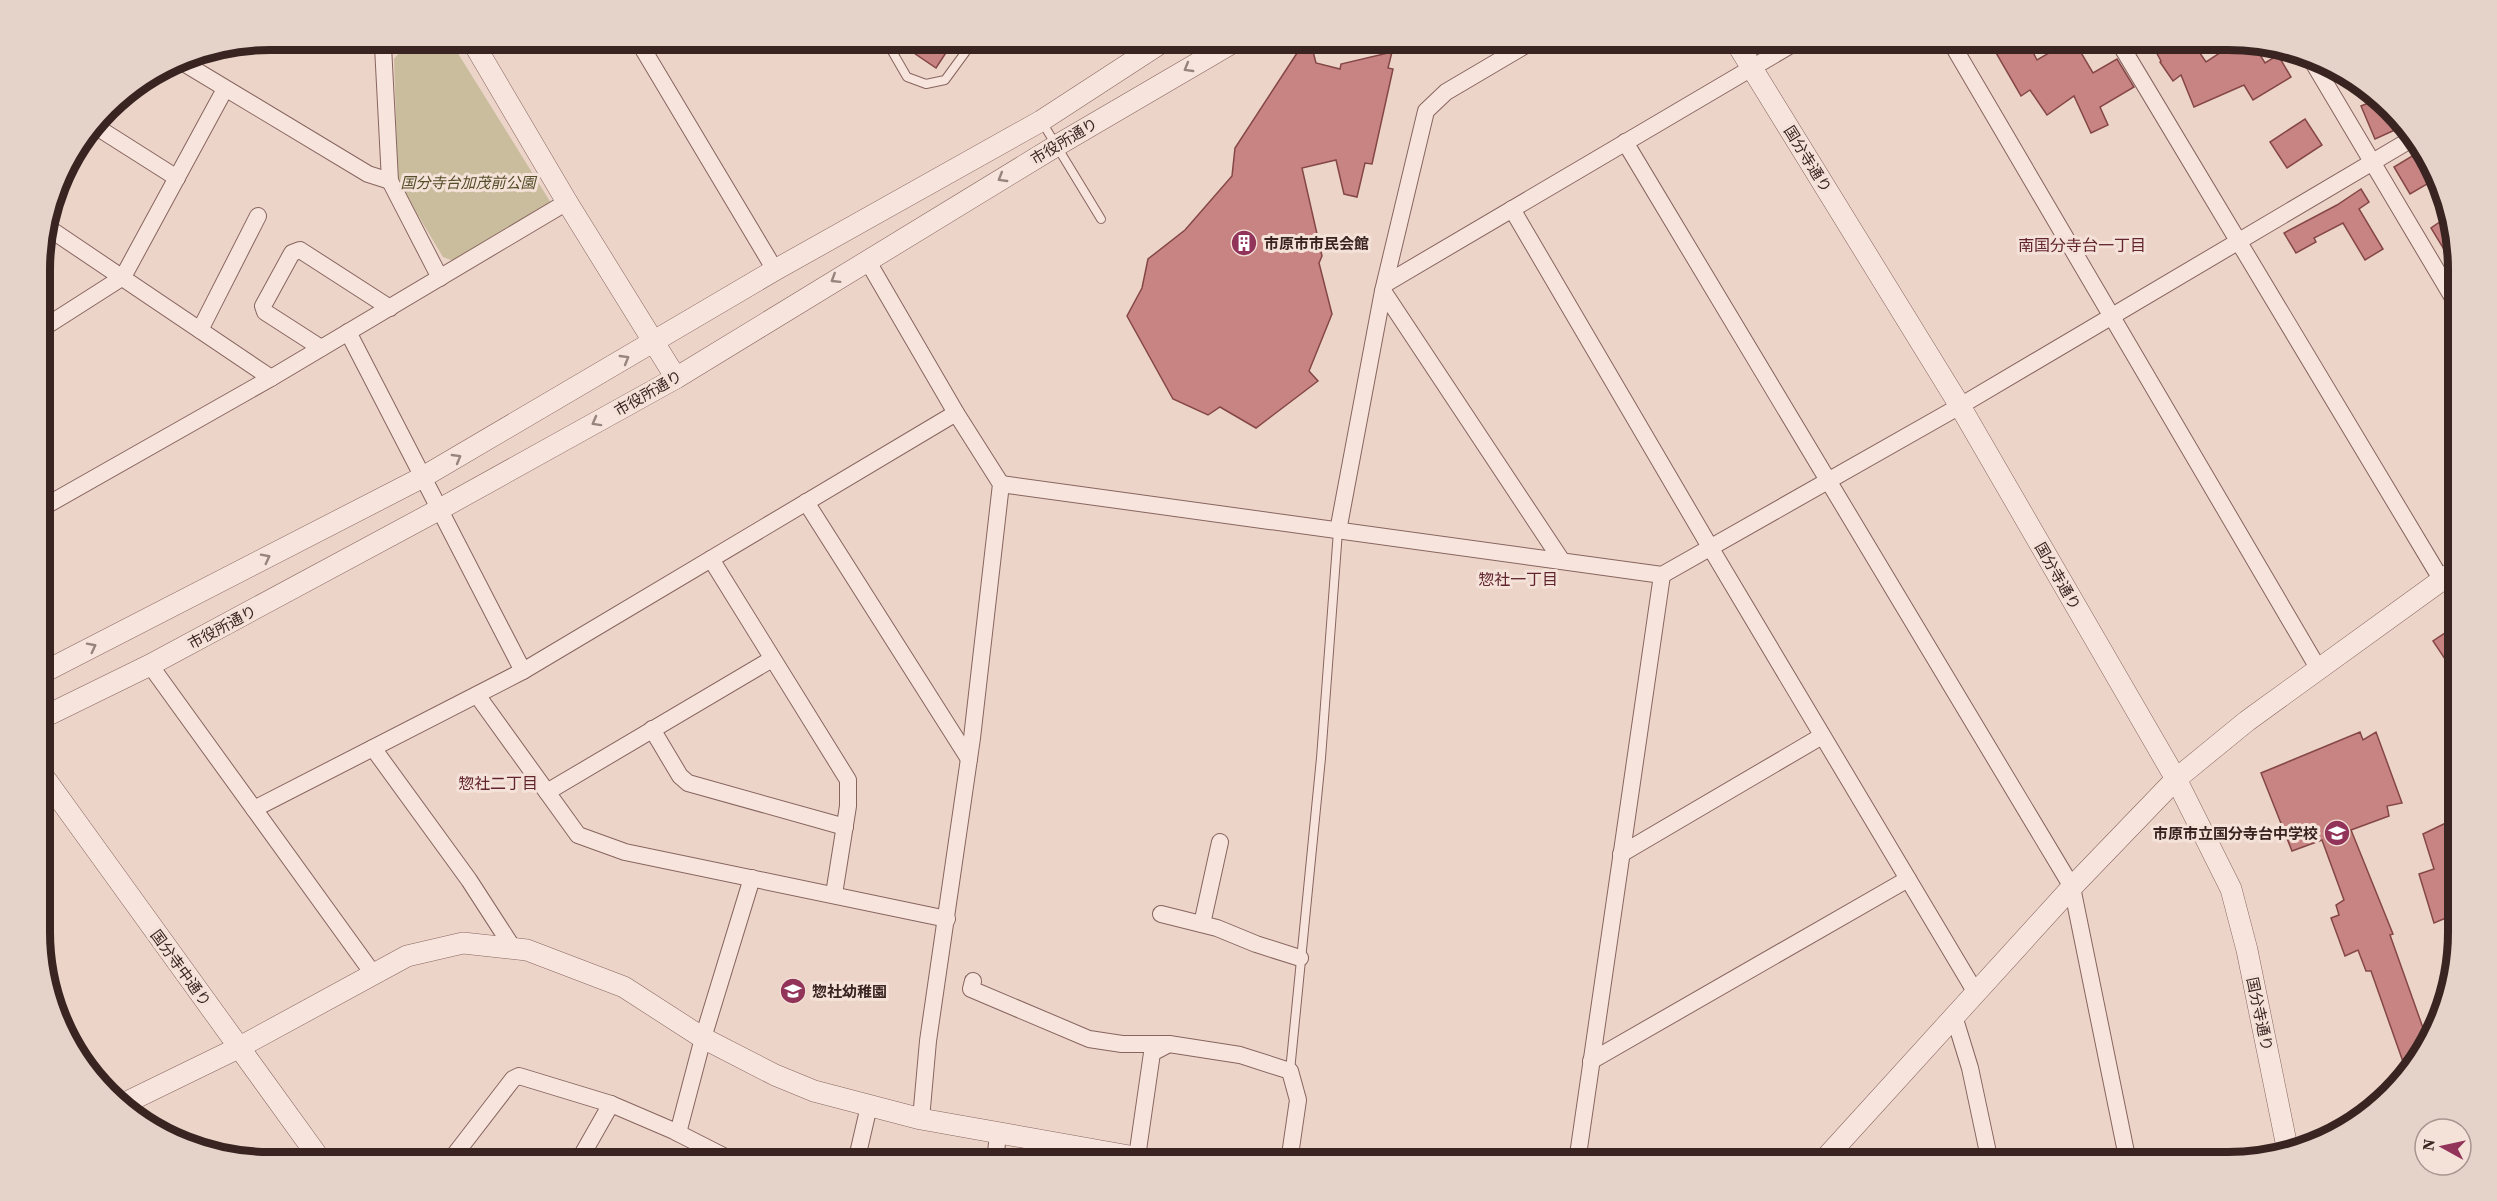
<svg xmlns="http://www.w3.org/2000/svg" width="2497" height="1201" font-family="'Source Serif 4','Noto Sans JP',serif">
<rect width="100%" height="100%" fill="#ecd4c9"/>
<path fill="#cabd9e" d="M422 39H449L551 203 454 261 443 257 398 182 394 59 399 53Z"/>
<g fill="#c78482" stroke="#854746" stroke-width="1.5">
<path d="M900 39H955L936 68 914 53 916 50Z"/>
<path d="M1988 39H2026L2037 60 2073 39 2093 73 2117 59 2134 87 2100 107 2108 125 2091 133 2074 96 2047 115 2030 90 2021 96Z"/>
<path d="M2149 39H2174L2179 48 2191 40 2206 62 2238 41 2254 45 2265 63 2278 55 2291 77 2253 100 2244 85 2194 107 2181 75 2173 81 2160 62 2161 61Z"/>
<path d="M1311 44 1316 63 1340 69 1341 64 1392 52 1388 68 1393 69 1372 164 1365 163 1357 197 1344 194 1336 160 1302 168 1322 256 1319 263 1332 314 1309 371 1318 381 1256 428 1220 407 1208 415 1173 399 1127 316 1142 288 1148 259 1185 230 1232 176 1235 148 1301 47Z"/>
<path d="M2381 98 2386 104 2397 129 2375 139 2361 106Z"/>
<path d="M2305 119 2322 145 2287 168 2270 142Z"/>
<path d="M2422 150 2434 180 2410 194 2394 167Z"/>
<path d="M2361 189 2369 202 2359 209 2383 249 2365 260 2343 223 2314 238 2316 242 2296 253 2284 233 2337 205Z"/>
<path d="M2447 217 2456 244 2445 251 2431 228Z"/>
<path d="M2457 625V677L2433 641Z"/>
<path d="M2360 732 2363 740 2376 732 2402 803 2387 806 2389 816 2351 830 2393 934 2390 935 2428 1042 2407 1073 2371 971H2366L2358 950 2345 956 2331 918 2339 915 2336 905 2344 900 2322 840 2292 851 2261 773Z"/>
<path d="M2452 820 2458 835V913L2434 923 2419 874 2434 869 2423 834Z"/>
</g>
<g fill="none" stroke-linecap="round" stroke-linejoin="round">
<g stroke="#87655f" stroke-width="10">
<g id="service">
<path d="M885 39 907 77 926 84 945 80 975 39"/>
<path d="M1042 122 1101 219"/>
<path d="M1290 1071 1321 758 1338 531"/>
</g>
</g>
<g stroke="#87655f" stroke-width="18">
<g id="minor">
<path d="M364 39 383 46 402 39"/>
<path d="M637 39 775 270"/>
<path d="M1949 39 2318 668"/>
<path d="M2117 39 2441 579"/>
<path d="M383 46 390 181 440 278"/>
<path d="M177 59 368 174 390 181"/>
<path d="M2311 59 2456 303"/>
<path d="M95 126 177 178"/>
<path d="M1625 142 2072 887 2128 1162"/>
<path d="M1512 209 1710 547 1976 993"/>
<path d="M47 227 271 378"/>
<path d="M867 260 956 413 1001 484 972 738 928 1041 921 1119"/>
<path d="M1385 284 1801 39"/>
<path d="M1383 291 1562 561"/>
<path d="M40 330 123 277 225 89"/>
<path d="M200 330 258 216"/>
<path d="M348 332 523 671"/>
<path d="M321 348 265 312 263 306 292 253 300 250 390 308"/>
<path d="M1001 484 1662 575 1960 406 2415 137"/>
<path d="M806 502 969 759"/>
<path d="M40 509 271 378 567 202"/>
<path d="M1338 531 1383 291 1426 111 1446 92 1536 39"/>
<path d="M711 559 848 780V806L834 894"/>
<path d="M150 665 374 975"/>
<path d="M477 695 578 835 625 852 947 919"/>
<path d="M652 729 680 776 688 783 845 827"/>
<path d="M373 748 469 880 513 948"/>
<path d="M547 792 772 659"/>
<path d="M254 809 523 671 956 413"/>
<path d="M1621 854 1822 736"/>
<path d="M1161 914 1217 928 1256 944 1300 958"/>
<path d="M1202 924 1220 842"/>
<path d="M973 981 971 989 1089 1039 1122 1044H1169L1240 1055 1290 1071 1298 1100 1289 1162"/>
<path d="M1954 1016 1970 1068 1990 1162"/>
<path d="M1591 1061 1908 879"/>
<path d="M678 1133 703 1038 752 878"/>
<path d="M1137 1157 1152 1053 1169 1044"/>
<path d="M449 1162 513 1079 519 1076 611 1104 674 1131 735 1162"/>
<path d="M578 1162 611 1104"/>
<path d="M856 1162 869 1106"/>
<path d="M995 1162 998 1134"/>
<path d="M1577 1162 1662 575"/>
</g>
</g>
<g stroke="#87655f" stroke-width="22">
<g id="tertiary">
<path d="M471 39 567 202 676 378"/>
<path d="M1734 39 1960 406 2176 779 2231 889 2247 950 2288 1152"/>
<path d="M40 674 423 477 775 270 1041 121 1167 39"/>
<path d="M41 715 50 714 150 665 440 509 676 378 1056 146 1239 39"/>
<path d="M41 773 322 1162"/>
<path d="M125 1103 238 1048 407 956 463 943 527 950 624 987 703 1038 775 1075 814 1091 921 1119 1163 1162"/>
<path d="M1822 1162 2072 887 2176 779 2247 721 2457 569"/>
</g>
</g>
<use href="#service" stroke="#f7e4dc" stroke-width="8"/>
<use href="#minor" stroke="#f7e4dc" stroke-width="16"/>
<use href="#tertiary" stroke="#f7e4dc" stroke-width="21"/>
</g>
<defs><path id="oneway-chevron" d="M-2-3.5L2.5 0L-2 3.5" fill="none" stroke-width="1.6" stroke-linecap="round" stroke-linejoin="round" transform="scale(1.5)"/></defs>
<g stroke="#98847e">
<use href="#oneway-chevron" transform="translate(1188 68) rotate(150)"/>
<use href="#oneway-chevron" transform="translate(1002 178) rotate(149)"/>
<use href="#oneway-chevron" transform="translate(835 279) rotate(148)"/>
<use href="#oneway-chevron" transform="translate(625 359) rotate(-30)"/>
<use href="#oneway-chevron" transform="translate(596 422) rotate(151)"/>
<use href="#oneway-chevron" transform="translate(457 458) rotate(-30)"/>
<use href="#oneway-chevron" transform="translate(266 558) rotate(-27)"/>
<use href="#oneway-chevron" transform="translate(92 647) rotate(-27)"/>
</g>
<defs>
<g id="building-disc" transform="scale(1.35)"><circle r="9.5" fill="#923359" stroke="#f4e1d8"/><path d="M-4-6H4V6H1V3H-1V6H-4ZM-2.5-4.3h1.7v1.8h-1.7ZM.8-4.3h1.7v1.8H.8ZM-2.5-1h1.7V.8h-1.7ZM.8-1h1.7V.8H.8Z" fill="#fff"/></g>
<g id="school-disc" transform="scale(1.35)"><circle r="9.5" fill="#923359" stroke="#f4e1d8"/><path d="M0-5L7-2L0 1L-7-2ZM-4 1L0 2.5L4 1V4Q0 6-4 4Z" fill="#fff"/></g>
</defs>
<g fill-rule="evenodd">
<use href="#building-disc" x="1244" y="243"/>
<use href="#school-disc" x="2337" y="833"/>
<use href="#school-disc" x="793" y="991"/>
</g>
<g text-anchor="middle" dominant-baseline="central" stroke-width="6" stroke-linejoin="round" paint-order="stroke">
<g font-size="15" fill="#392421" stroke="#f4e1d8">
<text transform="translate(1064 141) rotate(-31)">市役所通り</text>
<text transform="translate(1808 159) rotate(58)">国分寺通り</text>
<text transform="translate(648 393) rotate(-30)">市役所通り</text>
<text transform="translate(2058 576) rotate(60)">国分寺通り</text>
<text transform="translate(222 627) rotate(-28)">市役所通り</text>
<text transform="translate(181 968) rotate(54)">国分寺中通り</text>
<text transform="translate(2260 1014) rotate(78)">国分寺通り</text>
</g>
<g font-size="15" font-style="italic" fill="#544e29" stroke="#f4e1d8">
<text x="468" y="182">国分寺台加茂前公園</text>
</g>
<g font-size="15" font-weight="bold" fill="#392421" stroke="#f4e1d8" text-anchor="start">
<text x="1264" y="243">市原市市民会館</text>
<text x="2318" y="833" text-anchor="end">市原市立国分寺台中学校</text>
<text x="812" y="991">惣社幼稚園</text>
</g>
<g font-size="16" fill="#62242f" stroke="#f4e1d8">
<text x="2082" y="245">南国分寺台一丁目</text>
<text x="1518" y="579">惣社一丁目</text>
<text x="498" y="783">惣社二丁目</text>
</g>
</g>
<path d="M0 0H2497V1201H0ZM270 50H2228A220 220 0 0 1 2448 270V932A220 220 0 0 1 2228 1152H270A220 220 0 0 1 50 932V270A220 220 0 0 1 270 50Z" fill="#e5d2c9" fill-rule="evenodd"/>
<path fill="none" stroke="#392421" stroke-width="8" d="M270 50H2228A220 220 0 0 1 2448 270V932A220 220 0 0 1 2228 1152H270A220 220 0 0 1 50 932V270A220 220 0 0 1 270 50Z"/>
<g transform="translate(2443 1147) rotate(278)"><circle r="28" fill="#f4e1d8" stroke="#a9958f" stroke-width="1.5"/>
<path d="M0-4.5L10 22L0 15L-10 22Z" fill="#923359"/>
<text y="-9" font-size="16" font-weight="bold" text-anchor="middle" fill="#392421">N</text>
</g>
</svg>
